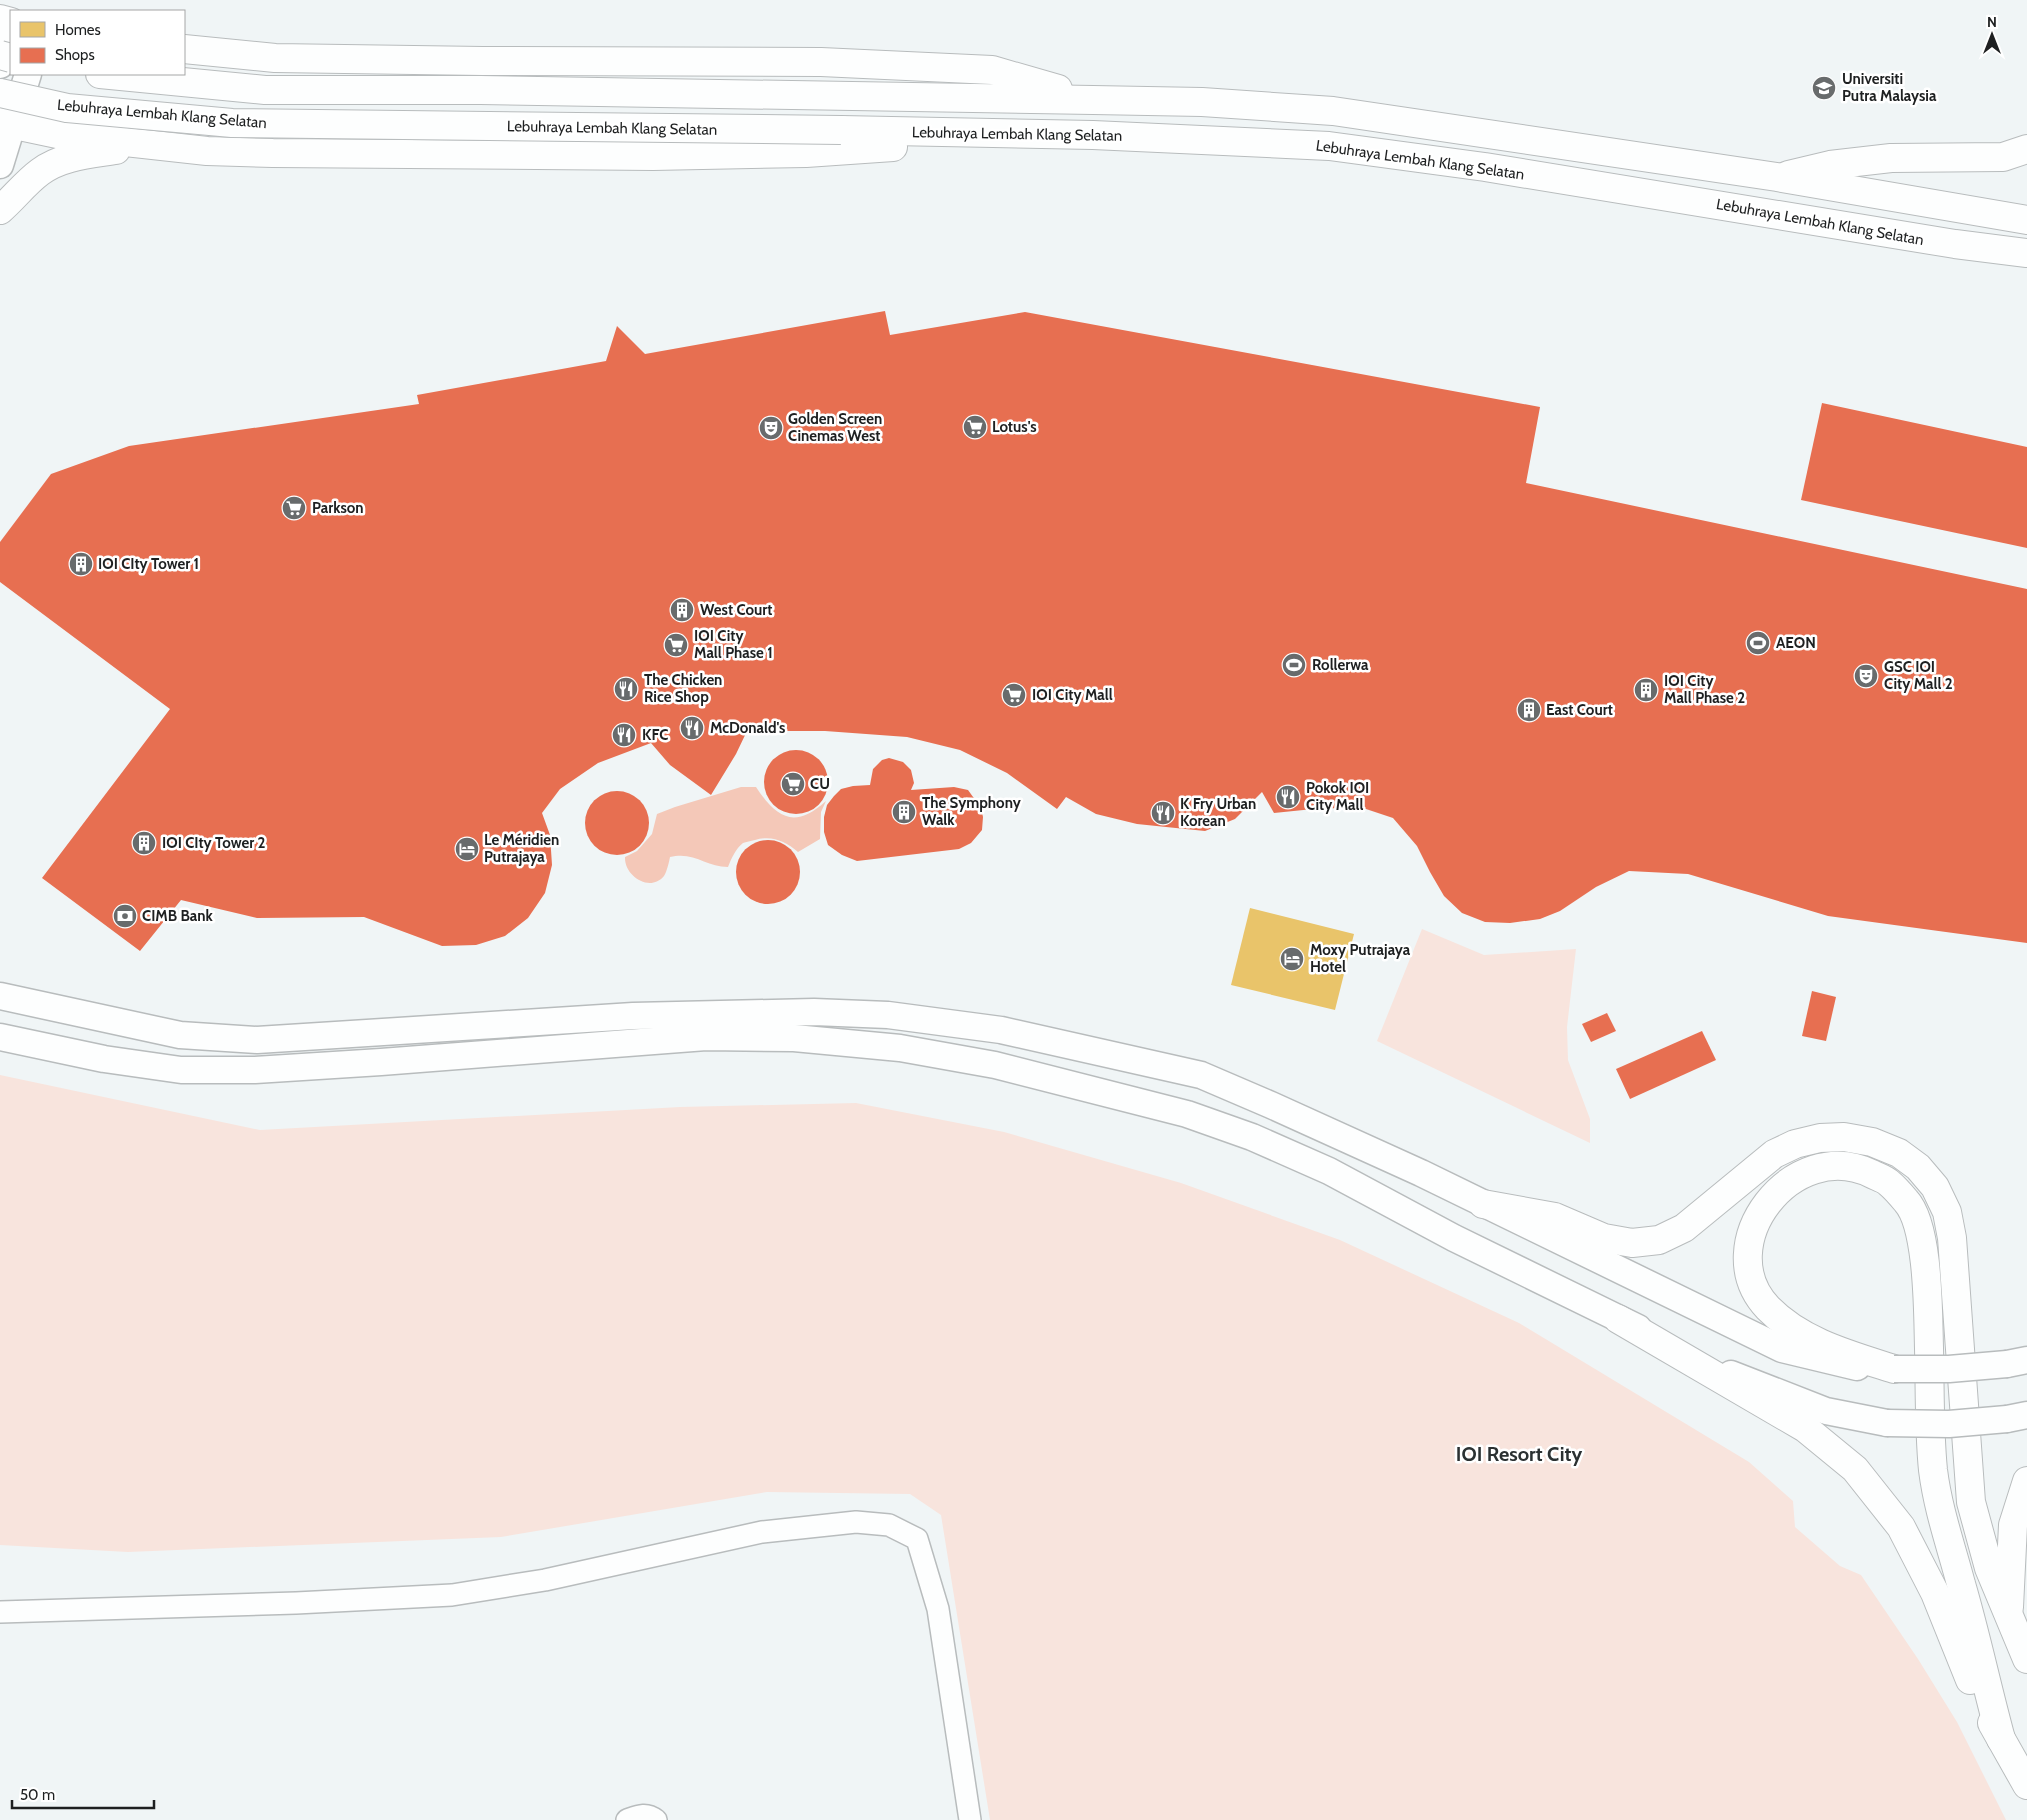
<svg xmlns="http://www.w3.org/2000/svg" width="2027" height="1820" font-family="Cabin,sans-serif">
<rect width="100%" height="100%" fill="#f0f5f6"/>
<g fill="#f8e4dd">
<path d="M1422 929 1484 955 1576 949 1567 1027 1568 1060 1590 1119V1143L1377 1041Z"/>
<path d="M0 1075 260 1130 680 1107 856 1103 1004 1132 1181 1183 1340 1240 1519 1323 1749 1462 1793 1501 1795 1527 1840 1566 1861 1575 1918 1659 1957 1722 2006 1820H990L941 1515 910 1494 767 1492 501 1537 128 1552 0 1545Z"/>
</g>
<path fill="#f4c8b8" d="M741 787H756C777 819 795 829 826 801L821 812 820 839 798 852C785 841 772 835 755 840 751 841 746 842 743 843 736 848 731 859 728 867 706 867 694 851 670 857 669 862 667 871 664 876 650 893 624 876 625 857L637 851 652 834 657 814 675 807Z"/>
<g fill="#e9c46a">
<path d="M493 759 544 795 442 939 390 903Z"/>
<path d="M1250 908 1354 934 1335 1010 1231 985Z"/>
</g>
<g fill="#e76f51">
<path d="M885 311 890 335 1025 312 1540 407 1526 483 2027 589V943L1828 916 1688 874 1629 871 1596 887 1560 911 1540 919 1510 923 1485 922 1462 913 1444 896 1430 872 1417 846 1393 818 1366 809 1323 808 1274 813 1262 792 1235 819 1205 831 1137 824 1096 814 1066 797 1057 809 1007 773 960 750 907 737 825 731H747L736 754 711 795 670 765 651 743 598 763 560 789 542 813 550 835 552 865 545 893 528 918 505 936 476 945 442 946 364 917 257 918 181 900 140 951 42 878 170 709 0 582V542L51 474 129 446 419 404 417 395 606 361 617 326 645 354Z"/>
<path d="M1822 403 2027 447V548L1801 500Z"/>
<circle cx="796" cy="782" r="32"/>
<path d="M889 758 903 762 911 770 914 783 911 790 954 787 968 790 981 808 983 817 982 830 971 843 959 849 857 861 842 855 828 845 824 832V817L827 805 834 796 841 789 853 786 870 785 873 769 882 760Z"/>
<circle cx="617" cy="823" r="32"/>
<circle cx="768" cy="872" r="32"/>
<path d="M1812 991 1836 997 1826 1041 1802 1036Z"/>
<path d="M1607 1013 1616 1031 1591 1042 1582 1024Z"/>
<path d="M1702 1031 1716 1060 1630 1099 1616 1069Z"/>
</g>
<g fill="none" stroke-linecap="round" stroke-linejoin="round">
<g stroke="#b8bcbd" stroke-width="24">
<g id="minor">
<path d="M0 1612 296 1603 452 1595 545 1580 762 1532 856 1522 889 1525 917 1539 938 1609 970 1820"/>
<path d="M627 1820C638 1816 646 1812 656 1820"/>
</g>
</g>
<g stroke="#b8bcbd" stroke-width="29">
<g id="tertiary">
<path d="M0 65 11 31"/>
<path d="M0 165 28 74"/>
<path d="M0 996 180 1035 257 1040 633 1016 814 1012 888 1015 1001 1030 1201 1075 1271 1105 1421 1173 1782 1349 1857 1367"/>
<path d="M0 1037 104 1059 181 1070H255L381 1062 706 1037 794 1038 900 1048 995 1065 1187 1114 1252 1137 1329 1171 1454 1238 1638 1328"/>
<path d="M2007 1364 2027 1360"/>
<path d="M1731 1374 1826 1411 1887 1423"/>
<path d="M2007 1419 2027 1415"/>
</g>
</g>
<g stroke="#b8bcbd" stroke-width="30">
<g id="primary">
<path d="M1483 1204 1555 1217 1604 1238 1632 1243 1659 1240 1684 1228 1774 1154 1795 1144 1820 1138 1844 1137 1872 1142 1899 1153 1918 1167 1935 1187 1947 1212 1952 1238 1971 1502 1989 1568 2027 1659"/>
<path d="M1618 1319 1805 1428 1855 1469 1901 1527 1935 1593 1970 1680"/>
<path d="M1894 1369C1850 1355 1801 1342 1768 1308 1708 1245 1793 1135 1872 1174 1878 1177 1885 1179 1889 1183 1895 1188 1901 1195 1906 1201 1929 1226 1928 1314 1929 1348 1930 1389 1929 1430 1933 1470 1938 1510 1951 1546 1961 1584 1976 1635 1987 1688 2001 1739"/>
<path d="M2009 1607 2013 1525 2027 1481"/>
<path d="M1992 1723 2027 1785"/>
</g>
</g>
<g stroke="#b8bcbd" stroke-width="30">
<g id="motorway">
<path d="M0 19 11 22"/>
<path d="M184 49 275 58 483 61 821 62 992 70 1058 89"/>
<path d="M100 74 265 90H480L1093 100 1202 102 1333 111 1777 177 2027 220"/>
<path d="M0 122 62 135 207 151 273 153 653 156 806 153 893 147"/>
<path d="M841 130 1093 135 1329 146 1485 167 1955 244 2027 253"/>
<path d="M1788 175 1830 165 1891 158 2003 157 2027 149"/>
<path d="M0 210C14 198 25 183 40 172 61 156 91 154 116 150"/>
</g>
</g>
<use href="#minor" stroke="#fdfefe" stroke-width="21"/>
<use href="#tertiary" stroke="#fdfefe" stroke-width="26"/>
<use href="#primary" stroke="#fdfefe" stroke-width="28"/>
<use href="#motorway" stroke="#fdfefe" stroke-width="28"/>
<g stroke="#b8bcbd" stroke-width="29" stroke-linecap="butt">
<g id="tertiary-bridge">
<path d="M1894 1369H1949L2007 1364"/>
<path d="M1887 1423 1949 1424 2007 1419"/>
</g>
</g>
<g stroke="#b8bcbd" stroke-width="30" stroke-linecap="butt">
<g id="motorway-bridge">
<path d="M0 55 11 58"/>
<path d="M0 93 67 108 232 123 841 130"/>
</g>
</g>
<use href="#tertiary-bridge" stroke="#fdfefe" stroke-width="26"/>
<use href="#motorway-bridge" stroke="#fdfefe" stroke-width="28"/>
</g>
<defs>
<g id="university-disc" transform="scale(1.25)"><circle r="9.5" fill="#686b6c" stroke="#fff"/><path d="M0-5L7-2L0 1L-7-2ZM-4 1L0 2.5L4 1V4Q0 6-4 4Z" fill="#fff"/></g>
<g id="supermarket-disc" transform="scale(1.25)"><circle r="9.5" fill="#686b6c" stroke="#fff"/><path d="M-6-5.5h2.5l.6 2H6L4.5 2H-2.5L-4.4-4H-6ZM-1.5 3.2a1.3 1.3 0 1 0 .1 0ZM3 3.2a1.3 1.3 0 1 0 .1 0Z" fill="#fff"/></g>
<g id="theatre-disc" transform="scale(1.25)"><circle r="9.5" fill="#686b6c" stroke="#fff"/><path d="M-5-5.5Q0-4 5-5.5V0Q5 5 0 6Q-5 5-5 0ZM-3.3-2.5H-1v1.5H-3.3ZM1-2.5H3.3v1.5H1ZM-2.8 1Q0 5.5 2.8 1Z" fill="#fff"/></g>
<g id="building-disc" transform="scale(1.25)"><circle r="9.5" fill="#686b6c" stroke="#fff"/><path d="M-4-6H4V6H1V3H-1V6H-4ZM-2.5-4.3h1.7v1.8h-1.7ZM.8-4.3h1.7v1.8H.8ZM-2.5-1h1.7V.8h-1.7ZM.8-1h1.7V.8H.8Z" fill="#fff"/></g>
<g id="stadium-disc" transform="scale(1.25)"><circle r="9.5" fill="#686b6c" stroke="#fff"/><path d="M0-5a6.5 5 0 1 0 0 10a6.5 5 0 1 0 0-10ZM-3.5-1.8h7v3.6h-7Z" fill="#fff"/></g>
<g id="restaurant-disc" transform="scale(1.25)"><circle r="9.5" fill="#686b6c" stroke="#fff"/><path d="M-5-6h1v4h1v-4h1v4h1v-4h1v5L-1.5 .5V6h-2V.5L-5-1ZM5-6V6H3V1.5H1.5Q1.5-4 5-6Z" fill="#fff"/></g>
<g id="hotel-disc" transform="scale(1.25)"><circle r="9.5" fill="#686b6c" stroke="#fff"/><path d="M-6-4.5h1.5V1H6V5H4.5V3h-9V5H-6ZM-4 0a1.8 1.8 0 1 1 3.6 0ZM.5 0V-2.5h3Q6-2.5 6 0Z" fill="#fff"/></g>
<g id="bank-disc" transform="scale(1.25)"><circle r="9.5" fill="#686b6c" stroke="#fff"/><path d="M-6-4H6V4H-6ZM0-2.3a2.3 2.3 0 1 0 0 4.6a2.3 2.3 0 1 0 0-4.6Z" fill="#fff"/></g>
</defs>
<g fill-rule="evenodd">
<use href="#university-disc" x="1824" y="88"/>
<use href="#supermarket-disc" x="975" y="427"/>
<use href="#theatre-disc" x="771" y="428"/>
<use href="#supermarket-disc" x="294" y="508"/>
<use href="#building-disc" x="81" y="564"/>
<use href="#building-disc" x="682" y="610"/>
<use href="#stadium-disc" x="1758" y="643"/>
<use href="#supermarket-disc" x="676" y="645"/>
<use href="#stadium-disc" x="1294" y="665"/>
<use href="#theatre-disc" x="1866" y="676"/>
<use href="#restaurant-disc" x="626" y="689"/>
<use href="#building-disc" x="1646" y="690"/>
<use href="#supermarket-disc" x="1014" y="695"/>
<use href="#building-disc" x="1529" y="710"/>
<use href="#restaurant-disc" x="692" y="728"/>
<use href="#restaurant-disc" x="624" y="735"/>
<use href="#supermarket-disc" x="793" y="784"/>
<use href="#restaurant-disc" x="1288" y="797"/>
<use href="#building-disc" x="904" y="812"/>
<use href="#restaurant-disc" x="1163" y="813"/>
<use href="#building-disc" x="144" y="843"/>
<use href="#hotel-disc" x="467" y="849"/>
<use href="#bank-disc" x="125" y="916"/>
<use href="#hotel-disc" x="1292" y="959"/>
</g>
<g text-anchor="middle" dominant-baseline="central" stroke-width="5" stroke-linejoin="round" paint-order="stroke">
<g font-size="15" font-weight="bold" fill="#1e2021" stroke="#fff" text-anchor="start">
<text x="1842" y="79">Universiti<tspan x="1842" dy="17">Putra Malaysia</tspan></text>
<text x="788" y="419">Golden Screen<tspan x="788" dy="17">Cinemas West</tspan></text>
<text x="992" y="427">Lotus's</text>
<text x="312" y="508">Parkson</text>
<text x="98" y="564">IOI CIty Tower 1</text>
<text x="700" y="610">West Court</text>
<text x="694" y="636">IOI City<tspan x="694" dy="17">Mall Phase 1</tspan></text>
<text x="1776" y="643">AEON</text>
<text x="1312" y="665">Rollerwa</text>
<text x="1884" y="667">GSC IOI<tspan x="1884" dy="17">City Mall 2</tspan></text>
<text x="644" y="680">The Chicken<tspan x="644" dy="17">Rice Shop</tspan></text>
<text x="1664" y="681">IOI City<tspan x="1664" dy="17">Mall Phase 2</tspan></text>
<text x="1032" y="695">IOI City Mall</text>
<text x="1546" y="710">East Court</text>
<text x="710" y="728">McDonald's</text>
<text x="642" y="735">KFC</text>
<text x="810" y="784">CU</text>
<text x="1306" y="788">Pokok IOI<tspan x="1306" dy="17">City Mall</tspan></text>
<text x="922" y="803">The Symphony<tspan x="922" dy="17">Walk</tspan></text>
<text x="1180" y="804">K Fry Urban<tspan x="1180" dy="17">Korean</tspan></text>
<text x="484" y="840">Le Méridien<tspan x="484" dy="17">Putrajaya</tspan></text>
<text x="162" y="843">IOI CIty Tower 2</text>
<text x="142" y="916">CIMB Bank</text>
<text x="1310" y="950">Moxy Putrajaya<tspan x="1310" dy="17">Hotel</tspan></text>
</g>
<g font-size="15" fill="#1e2021" stroke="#fff">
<text transform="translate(162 114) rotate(5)">Lebuhraya Lembah Klang Selatan</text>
<text transform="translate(612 128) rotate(1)">Lebuhraya Lembah Klang Selatan</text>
<text transform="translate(1017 134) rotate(1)">Lebuhraya Lembah Klang Selatan</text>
<text transform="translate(1420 160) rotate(8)">Lebuhraya Lembah Klang Selatan</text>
<text transform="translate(1820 222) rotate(10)">Lebuhraya Lembah Klang Selatan</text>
</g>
<g font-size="20" font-weight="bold" fill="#2b3132" stroke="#fff">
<text x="1519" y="1454">IOI Resort City</text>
</g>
</g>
<rect x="10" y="10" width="175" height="65" fill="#ffffff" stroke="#a5a6a6"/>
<rect x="20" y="22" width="25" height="15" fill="#e9c46a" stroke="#a5a6a6"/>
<text x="55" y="35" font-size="15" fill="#1e2021">Homes</text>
<rect x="20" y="48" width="25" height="15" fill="#e76f51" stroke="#a5a6a6"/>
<text x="55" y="60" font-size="15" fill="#1e2021">Shops</text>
<g transform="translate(1992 35)" stroke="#ffffff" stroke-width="4" paint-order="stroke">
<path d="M0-4L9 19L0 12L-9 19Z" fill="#1e2021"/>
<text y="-8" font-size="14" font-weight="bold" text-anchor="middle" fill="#1e2021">N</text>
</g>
<path d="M12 1800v8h142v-8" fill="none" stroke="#1e2021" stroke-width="2.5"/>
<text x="20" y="1800" font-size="15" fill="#1e2021" stroke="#ffffff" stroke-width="4" paint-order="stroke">50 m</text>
</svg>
